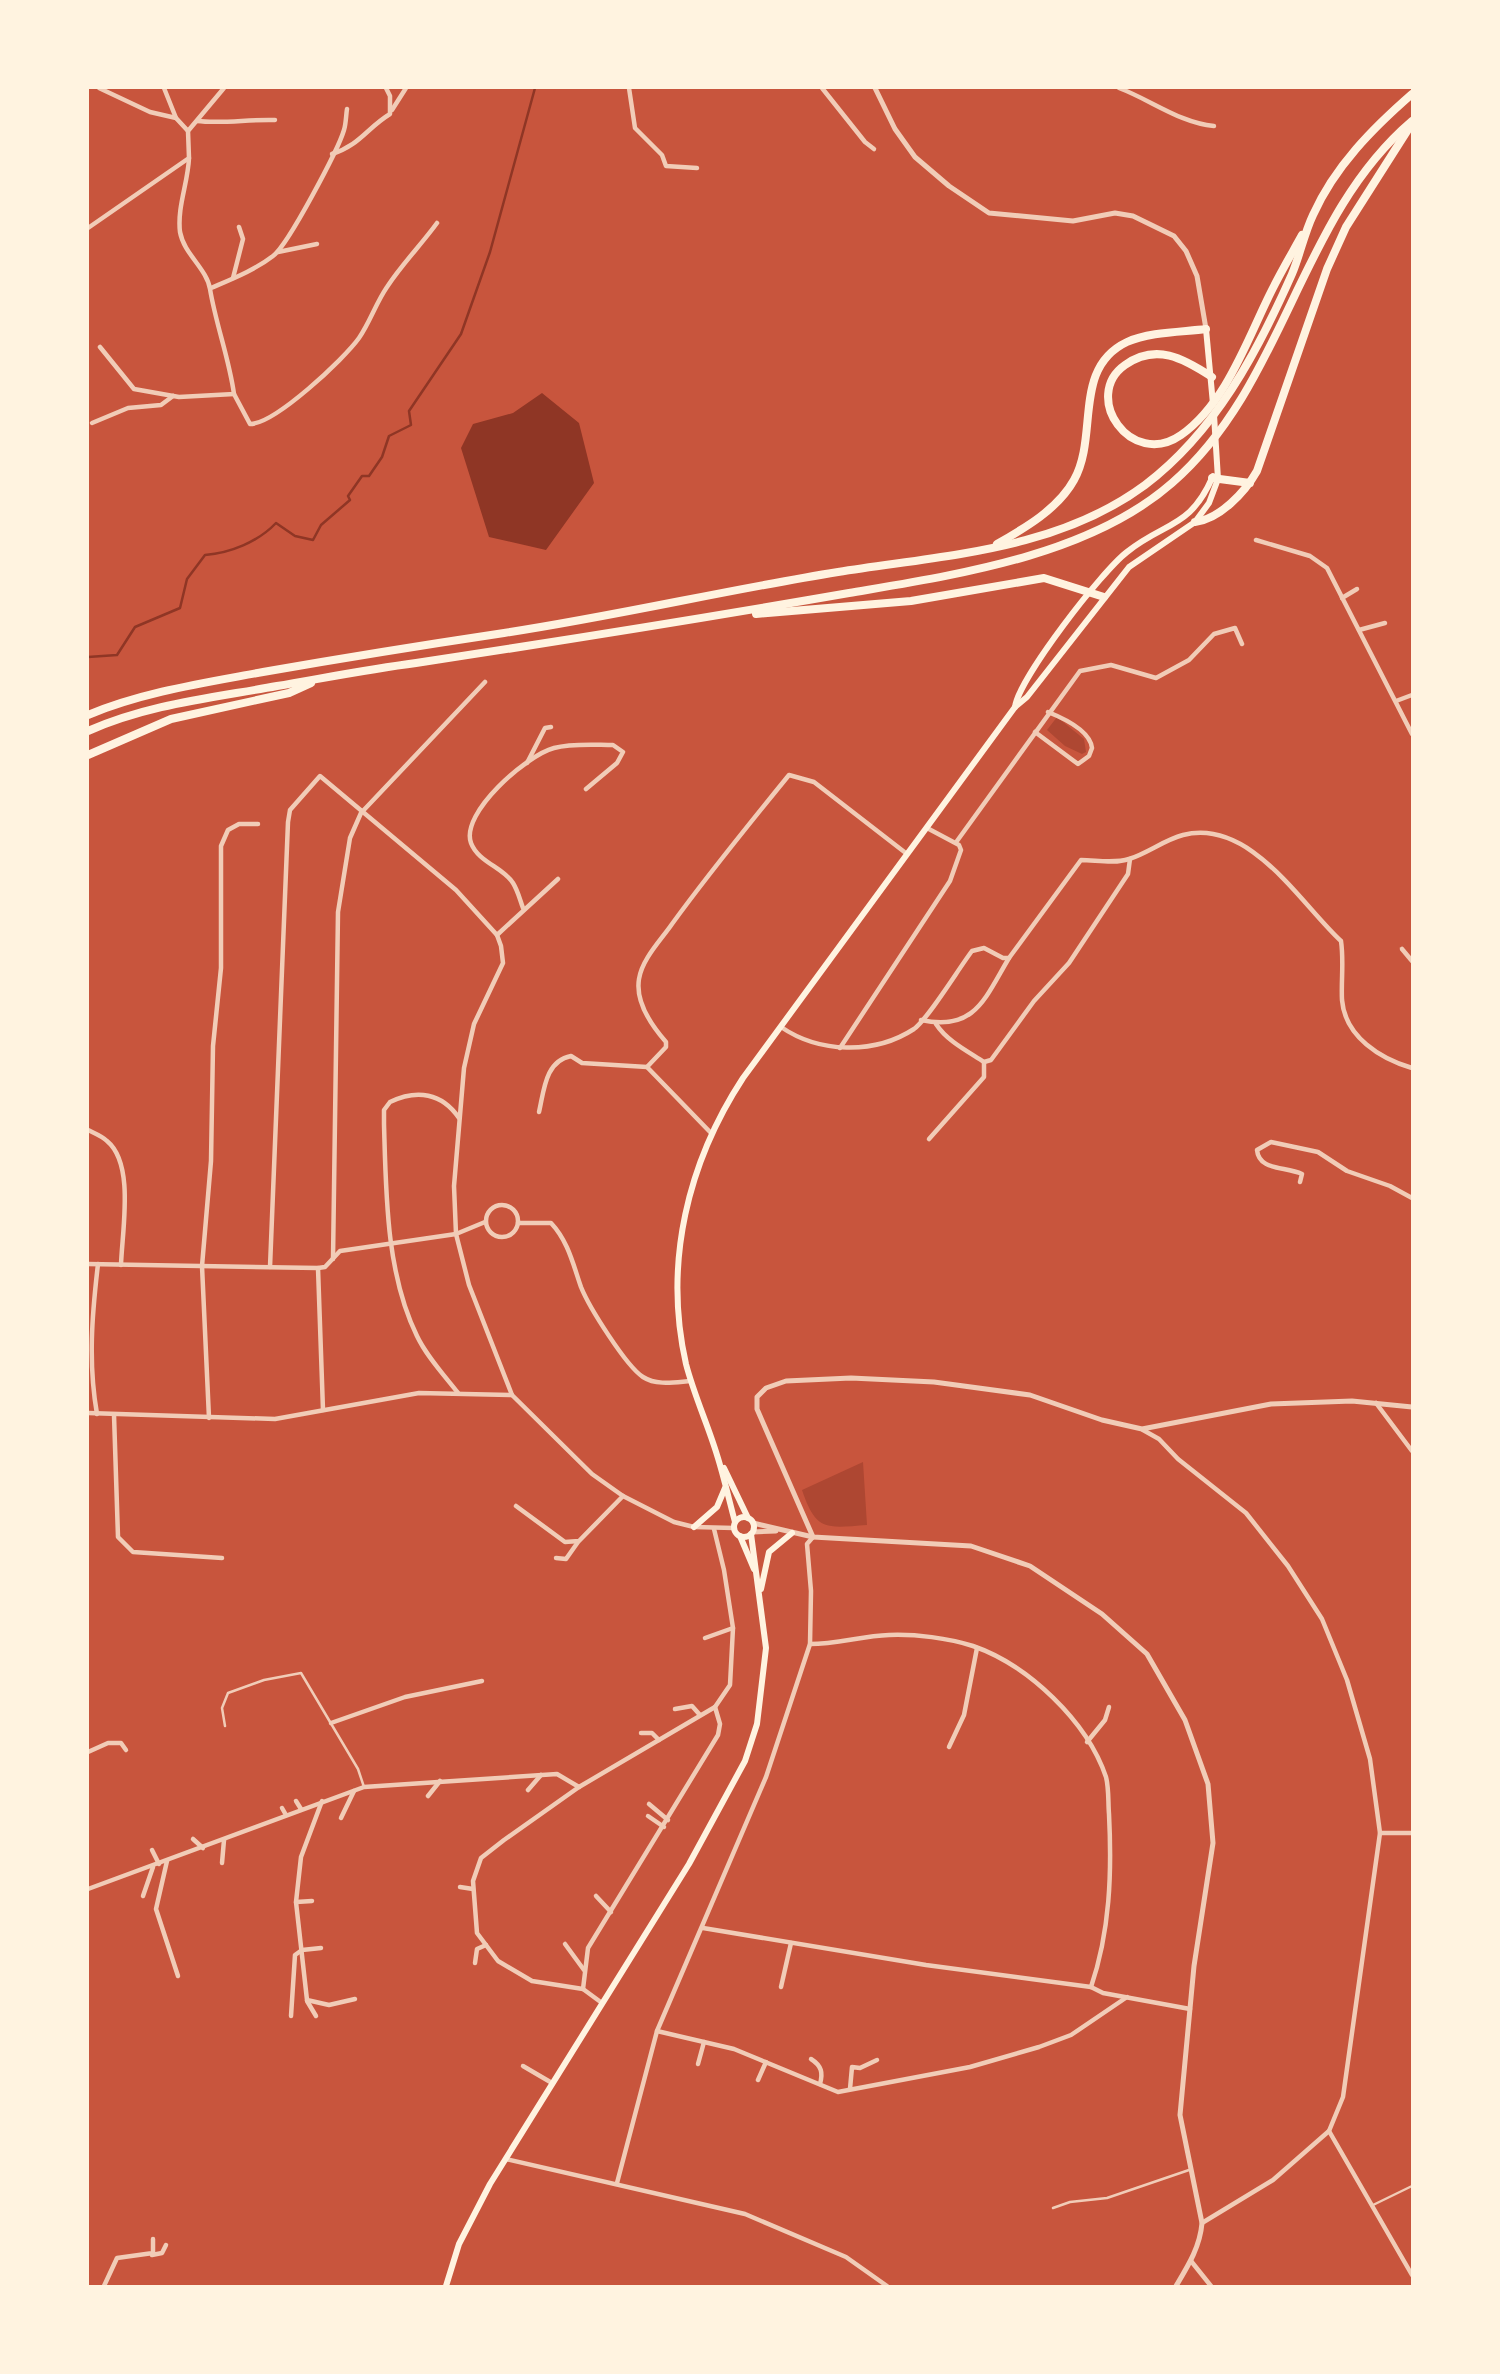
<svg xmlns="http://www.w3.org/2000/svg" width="1500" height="2374" font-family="Rubik,sans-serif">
<rect width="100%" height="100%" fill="#c8553d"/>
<g fill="#ae4732">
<path d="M1057 717 1084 739 1086 752 1082 754 1065 746 1047 730Z"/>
<path d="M863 1462 867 1525C827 1528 816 1532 802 1490Z"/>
</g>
<path fill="#8f3625" d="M542 393 579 423 594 483 546 550 489 537 461 448 473 424 513 413Z"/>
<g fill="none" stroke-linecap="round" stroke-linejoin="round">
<path stroke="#8f3625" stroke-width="2.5" d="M88 657 117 655 135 627 180 608 187 579 205 555C230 553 258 542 276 523L295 536 313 540 321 525 350 500 348 496 362 476H369L382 457 389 436 411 425 409 411 461 334 490 252 535 88"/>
<g stroke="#f1ccb7" stroke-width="2.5">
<path d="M225 1726 222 1708 228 1693 264 1680 301 1673 358 1769 364 1787"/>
<path d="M1373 2205 1412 2186"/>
<path d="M1053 2208 1070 2202 1107 2198 1189 2170"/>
</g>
<g stroke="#f1ccb7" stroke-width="4.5">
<path d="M99 88 150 112 176 118"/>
<path d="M164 88 176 118 188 131"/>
<path d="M629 88 635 128 662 155 666 166 697 168"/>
<path d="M822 88 865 142 874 149"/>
<path d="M1119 88C1151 100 1180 123 1214 126"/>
<path d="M392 110 406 88"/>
<path d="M197 121C223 124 249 119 275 120"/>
<path d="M332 154C360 145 367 128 390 114V96L386 88"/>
<path d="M88 228 189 158 188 131 224 88"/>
<path d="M278 252 317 244"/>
<path d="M233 278 243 239 239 227"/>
<path d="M211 288C232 279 255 270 273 256 288 245 338 150 344 130 346 124 346 115 347 109"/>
<path d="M100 347 134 389 179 397 234 394C229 358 216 325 210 289 207 269 184 254 180 232 177 207 188 183 189 158"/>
<path d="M234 394 250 424C275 424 344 359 359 338 370 322 376 303 387 287 402 264 421 245 437 223"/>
<path d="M92 423 128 408 161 405 173 396"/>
<path d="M1256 540 1310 556 1327 568 1412 734"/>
<path d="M1342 598 1357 589"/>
<path d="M1359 630 1385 623"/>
<path d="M1396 701 1412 695"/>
<path d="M1035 732 1078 764 1089 756 1092 748C1090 730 1063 718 1048 712"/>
<path d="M527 763 545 728 551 727"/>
<path d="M957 841 1080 671 1111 665 1156 678 1189 660 1214 634 1235 628 1242 644"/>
<path d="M523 908C520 900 518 891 513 883 504 868 478 862 471 843 460 813 527 755 554 748 572 743 595 745 613 745L623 752 617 763 586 789"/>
<path d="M497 935 558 879"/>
<path d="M1402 949 1412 961"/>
<path d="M921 1020C975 1032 985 998 1009 958"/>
<path d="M936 1024C947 1041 967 1051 984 1062L991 1060 1034 1001 1069 963 1128 874 1130 859"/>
<path d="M781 1027C819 1053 874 1055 914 1029 928 1019 959 968 972 951L984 948 1003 958H1009L1081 860C1096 860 1114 864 1129 859 1148 853 1164 840 1183 835 1250 818 1300 903 1341 941 1344 961 1341 980 1342 1000 1345 1037 1381 1059 1412 1068"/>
<path d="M840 1048 950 881 961 850 959 845 927 828"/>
<path d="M539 1112C544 1091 545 1061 571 1056L582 1063 647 1067"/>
<path d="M88 1130C94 1133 102 1136 107 1141 135 1164 122 1231 121 1265"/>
<path d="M711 1133 647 1067 666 1047V1042C652 1026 635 1003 639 979 642 959 661 940 672 924 709 873 749 824 789 775L814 782 907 854"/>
<path d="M929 1139 984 1077V1062"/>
<path d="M1300 1182 1302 1174C1285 1166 1259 1171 1257 1150L1271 1142 1318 1152 1347 1171 1390 1186 1412 1198"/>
<circle cx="502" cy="1221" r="16"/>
<path d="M518 1223H551C568 1241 573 1264 581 1287 589 1307 626 1366 643 1377 657 1386 676 1382 691 1381"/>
<path d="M333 1259 338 912 350 838 361 813 485 682"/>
<path d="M88 1264 318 1268 325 1267 340 1251 456 1234 485 1222"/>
<path d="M270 1267 288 822 290 810 320 776 456 890 497 935 501 946 503 963 474 1024 464 1068 454 1186 456 1234 469 1285 512 1395 592 1474 623 1496 674 1522 694 1527 734 1528"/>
<path d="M318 1268 323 1410"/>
<path d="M458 1393C444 1375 427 1357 417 1336 386 1273 386 1193 384 1124V1110L390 1102C417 1089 442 1093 459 1118"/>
<path d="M1376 1403 1412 1451"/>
<path d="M88 1413 275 1419 419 1393 512 1395"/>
<path d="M97 1414C88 1363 92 1315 98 1264"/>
<path d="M114 1415 118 1537 133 1552 222 1558"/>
<path d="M209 1418 202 1266 211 1161 213 1046 221 968V846L228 830 239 824H258"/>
<path d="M1143 1430 1159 1439 1178 1459 1246 1513 1288 1566 1322 1619 1347 1680 1370 1759 1380 1833 1343 2097 1329 2131 1273 2180 1202 2223"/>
<path d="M516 1506 565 1542 579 1541 623 1496"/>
<path d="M556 1558 566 1559 578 1542"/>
<path d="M705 1638 733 1628"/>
<path d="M810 1644C837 1644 862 1636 889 1635 916 1634 948 1638 973 1646 1028 1665 1087 1721 1106 1777 1109 1788 1108 1803 1109 1814 1112 1873 1110 1931 1091 1987"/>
<path d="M675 1709 692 1706 700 1715"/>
<path d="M331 1723 405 1697 482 1681"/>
<path d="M641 1733H652L659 1740"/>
<path d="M1087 1742 1105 1720 1109 1707"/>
<path d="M949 1747 964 1715 977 1648"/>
<path d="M88 1752 108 1743H121L126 1750"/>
<path d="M528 1790 541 1775"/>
<path d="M428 1796 440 1781"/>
<path d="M296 1801 301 1809"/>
<path d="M322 1801 301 1857 296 1902 307 2000 329 2005 355 1999"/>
<path d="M649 1804 668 1820"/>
<path d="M282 1808 286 1815"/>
<path d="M648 1816 664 1827"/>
<path d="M341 1818 354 1791"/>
<path d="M1380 1833H1412"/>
<path d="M193 1839 203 1848"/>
<path d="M152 1850 159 1864"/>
<path d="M167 1861 156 1909 178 1976"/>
<path d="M222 1863 224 1840"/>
<path d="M460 1887 473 1889"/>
<path d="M88 1889 364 1787 557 1774 579 1787"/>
<path d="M143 1896 153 1867"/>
<path d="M596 1896 611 1912"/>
<path d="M296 1902 312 1901"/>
<path d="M703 1928 926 1965 1091 1987 1103 1993 1190 2009"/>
<path d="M565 1944 584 1970"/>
<path d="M475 1963 477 1949 486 1945"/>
<path d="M781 1987 791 1943"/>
<path d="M583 1989 588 1948 718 1735 720 1724 715 1707"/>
<path d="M307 2001 316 2016"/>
<path d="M602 2003 583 1989 532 1981 498 1961 477 1933 473 1881 481 1858 504 1840 579 1787 715 1707 730 1685 733 1628 724 1570 714 1529"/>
<path d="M291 2016 295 1955 302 1950 321 1948"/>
<path d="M657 2031 734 2049 838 2092 970 2067 1039 2047 1071 2035 1127 1997"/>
<path d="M811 2059C822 2066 823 2073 820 2084"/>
<path d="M698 2064 704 2042"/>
<path d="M523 2066 552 2083"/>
<path d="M758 2080 766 2062"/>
<path d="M850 2089 852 2067 860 2068 877 2060"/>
<path d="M1329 2131 1412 2275"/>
<path d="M506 2159 745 2214 846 2257 887 2286"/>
<path d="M617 2183 657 2031 766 1777 810 1644 811 1591 807 1544 813 1537"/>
<path d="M152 2255 162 2253 166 2245"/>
<path d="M1191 2261 1211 2286"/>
<path d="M104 2286 117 2258 153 2253V2239"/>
</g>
<g stroke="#f1ccb7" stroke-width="5">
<path d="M875 88 895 129 915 157 949 186 989 213 1073 221 1115 213 1133 216 1174 236 1186 251 1197 276 1206 329"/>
<path d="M753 1523 813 1537 971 1546 1030 1566 1102 1614 1147 1654 1185 1720 1208 1784 1213 1843 1194 1966 1180 2115 1202 2223C1200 2247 1188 2266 1176 2286"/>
<path d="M753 1532 776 1531"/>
<path d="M813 1537 757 1409V1397L766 1388 786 1381 851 1378 934 1382 1030 1395 1102 1420 1142 1429 1271 1404 1352 1401 1412 1407"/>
</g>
<g stroke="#fff3e0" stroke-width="6">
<path d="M1206 329 1213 404"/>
<path d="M1015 707C1019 678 1102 571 1127 552 1166 521 1190 529 1213 476"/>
<path d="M724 1468 748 1518"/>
<circle cx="744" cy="1527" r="10"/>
<path d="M735 1522C729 1500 724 1477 717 1455 708 1425 694 1395 686 1364 663 1263 688 1162 743 1078L1015 707 1027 697 1129 567 1195 522 1209 503 1218 479 1214 415"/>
<path d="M694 1527 717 1507 725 1488"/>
<path d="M740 1536 754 1569"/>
<path d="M761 1589 769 1552 792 1533"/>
<path d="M446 2286 459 2244 490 2184 689 1864 745 1761 757 1724 766 1648 751 1534"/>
</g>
<g stroke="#fff3e0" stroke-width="8">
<path d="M1212 377C1183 358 1156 343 1125 365 1081 396 1131 470 1181 435 1225 404 1246 343 1269 296 1279 275 1291 255 1302 235"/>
<path d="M1212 478 1250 483"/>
<path d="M1195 522C1220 519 1245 492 1257 471L1327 269 1346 227 1409 128"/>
<path d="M997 544C1025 528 1058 509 1074 480 1099 435 1072 368 1127 342 1149 332 1182 332 1206 329"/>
<path d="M756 614 911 601 1044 578 1104 597"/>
<path d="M88 715C143 692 204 683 263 672 343 658 424 645 504 633 616 616 726 590 838 572 943 555 1056 551 1145 485 1215 432 1257 353 1292 274 1300 255 1304 234 1313 215 1335 166 1373 128 1412 94"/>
<path d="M88 731C149 704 212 698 277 686 324 678 370 669 416 663 561 641 705 618 849 593 955 575 1089 556 1172 483 1286 384 1298 218 1412 121"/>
<path d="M88 755 171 719 289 693 311 683"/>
</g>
</g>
<rect width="1500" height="2374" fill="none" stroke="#fff3e0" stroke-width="178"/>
</svg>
